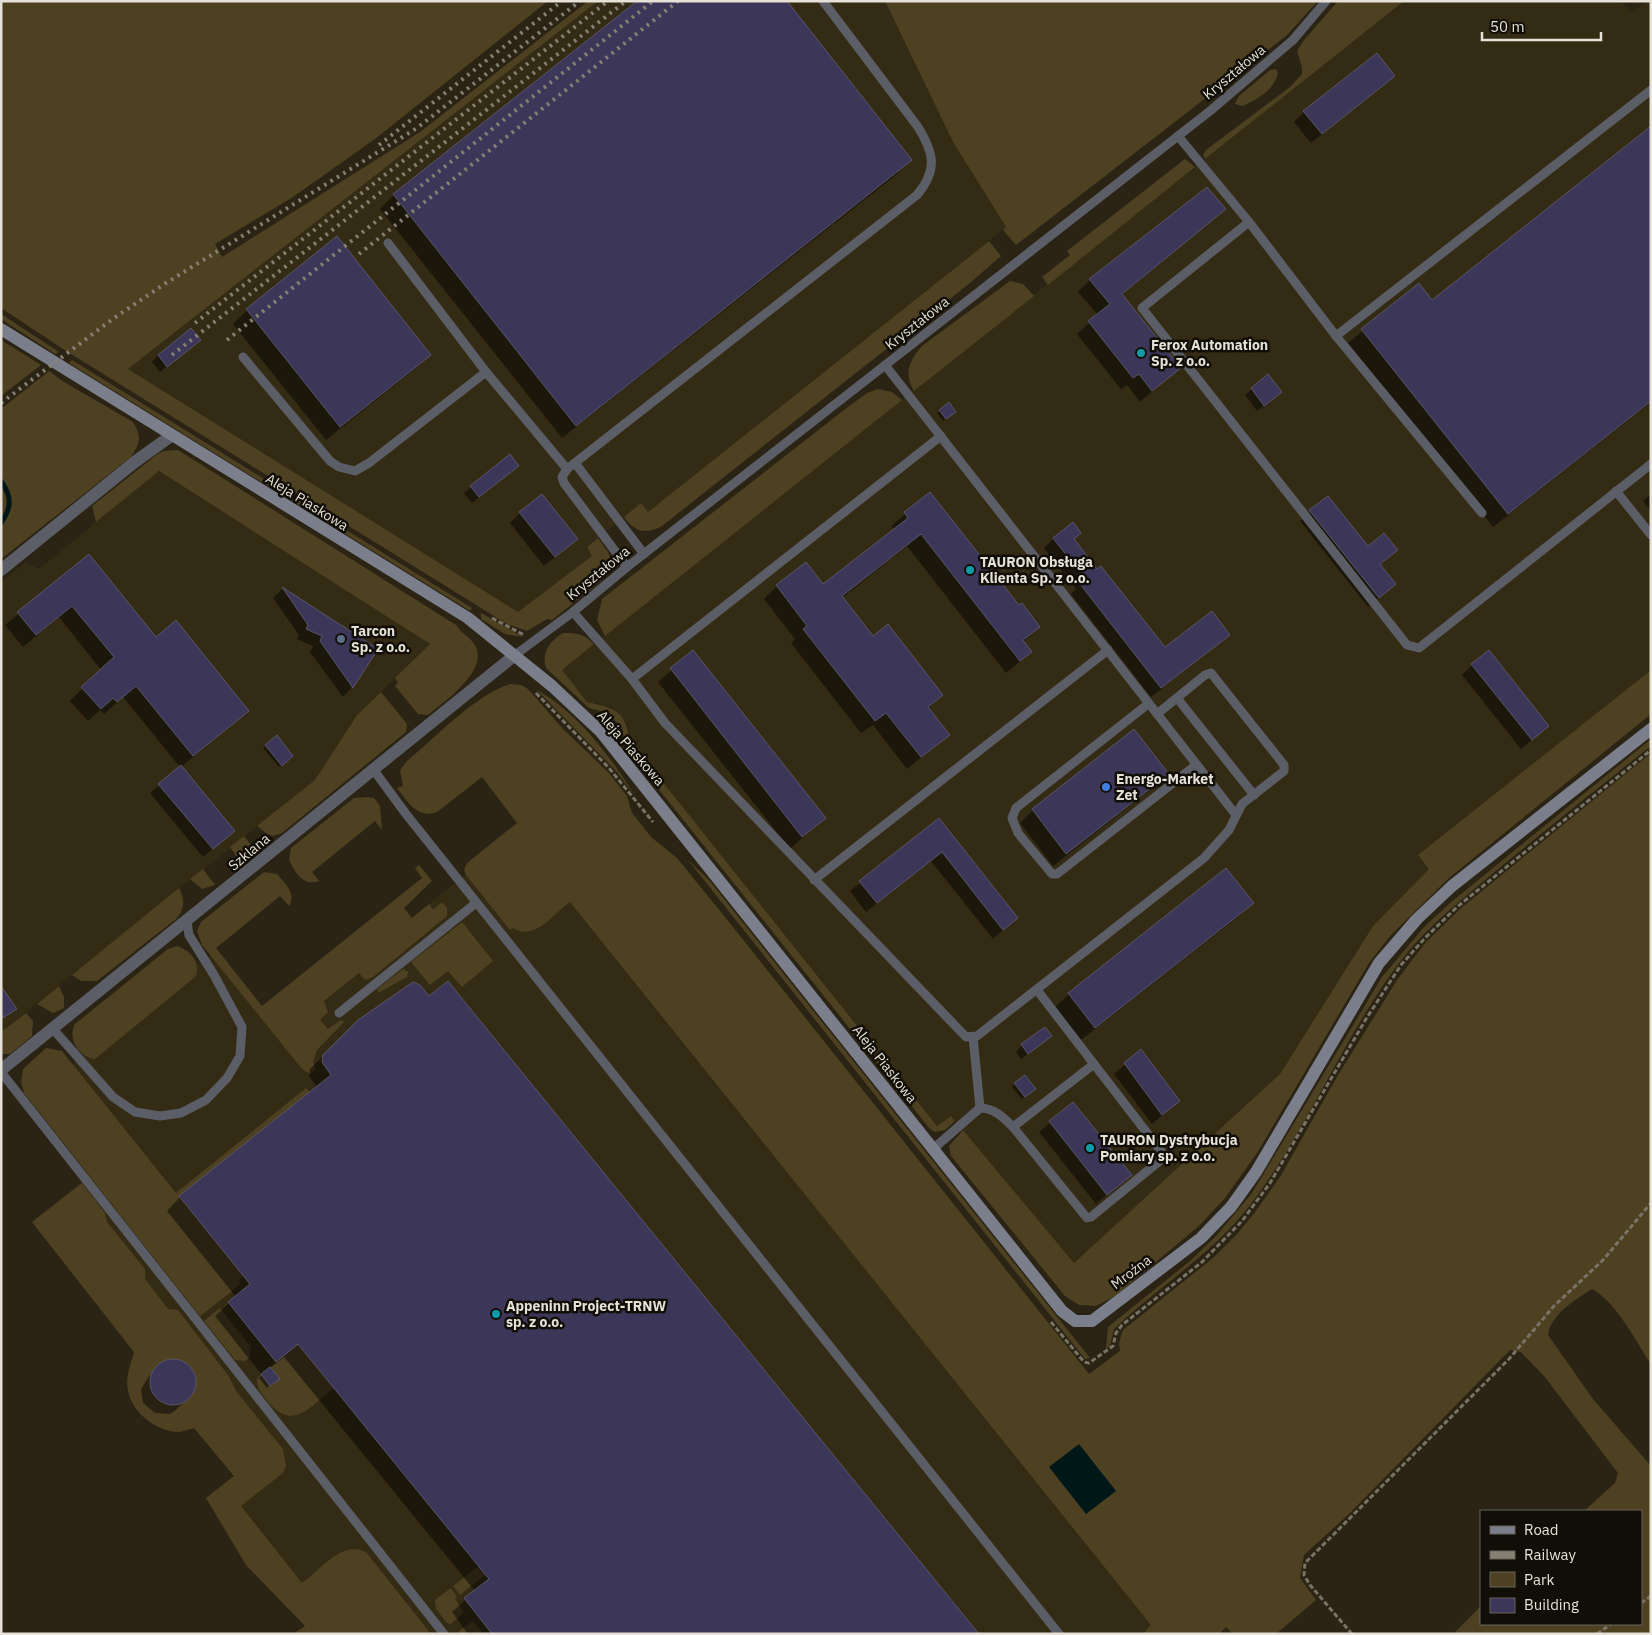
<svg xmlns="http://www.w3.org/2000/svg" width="1652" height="1635" font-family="'IBM Plex Sans',sans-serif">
<rect width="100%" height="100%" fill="#2b2414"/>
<g fill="#342b14">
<path d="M598 1H885L953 142 1006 227 648 512 641 504 624 517 587 547 593 556 518 613 128 369Z"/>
<path d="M1404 1H1621L1631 13 1646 1H1651V670L1418 855 1429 869 1373 926 1280 1074 1074 1263 951 1116 937 1126 630 741 628 725 612 707 587 702 561 670Z"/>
<path d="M158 471 431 644 357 715 315 780 1 1032V582L26 562 39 569Z"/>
<path d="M556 801 1193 1512 1151 1634H386L305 1626 246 1565 206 1498 234 1476 194 1428 180 1432 165 1430 150 1422 140 1413 132 1402 128 1390V1376L134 1352 32 1222 89 1176 70 1067 214 952 275 1029Z"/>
</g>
<g fill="#4e4122">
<path d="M1 1H548L375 139 293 197 215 244 222 257 420 132 588 1H598L128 369 518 612 592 556 587 547 598 538 608 552 611 561 601 581 552 620 547 619 527 631 507 624 63 349 1 308Z"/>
<path d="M885 1H1318L1286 36 1016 245 1003 230 1006 227 953 142Z"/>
<path d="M1338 1H1404L1205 159 1203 155 1206 150 1290 87 1302 74V67L1297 51 1304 40Z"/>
<path d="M1276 69 1278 73C1274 90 1258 99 1242 106L1235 104 1239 96 1270 70Z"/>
<path d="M1185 159 1195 167 1048 285 1042 277 1070 255 1067 251Z"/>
<path d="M989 241 1001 256 970 283 662 526C645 535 635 532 624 517L641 503 648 512Z"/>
<path d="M1010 281 1023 284 1034 296 914 391C903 373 910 360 922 346Z"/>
<path d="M1 314 59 352 55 354 1 319Z"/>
<path d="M1 340 41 365 1 396Z"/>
<path d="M72 360 472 608 470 611 69 363Z"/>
<path d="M49 371 64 382 133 422C142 436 140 444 131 457L1 559V409Z"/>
<path d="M878 389 892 392 902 400 605 636 597 620 602 599 844 410 867 393Z"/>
<path d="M178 450 456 625C461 633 470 637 475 645 490 670 444 702 428 715L418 714 395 686 398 683 395 678 430 644 159 471 96 522 92 506 155 456 163 451Z"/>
<path d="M481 613 523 637 505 634 481 619Z"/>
<path d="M563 633C576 633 585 634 594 644L562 670 587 702C615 708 625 710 630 741L937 1126 951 1116 955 1121 945 1130 935 1132 930 1129 625 747 622 728 608 713 589 708 546 668C541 652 550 641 563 633Z"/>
<path d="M1651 670V714L1449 878 1391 935 1369 963 1257 1153 1225 1198 1199 1226 1115 1296 1096 1306 1079 1305 1065 1296 951 1156 949 1146 963 1130 1074 1263 1280 1074 1373 926 1429 869 1418 855Z"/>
<path d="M510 684 521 685 528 689 563 729 608 772 627 796 632 813 651 837 677 858 725 917 1089 1374 1120 1351 1119 1343 1123 1330 1213 1258 1238 1233 1255 1212 1280 1177 1338 1075 1397 980 1425 943 1460 909 1651 753V1364C1634 1339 1618 1304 1592 1289 1575 1300 1550 1315 1548 1335L1593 1399 1651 1466V1634H1453L1481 1606V1624H1641V1511H1584L1615 1483 1618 1473 1544 1376 1521 1352 1510 1350 1348 1515 1304 1555 1300 1578 1316 1600 1276 1634H1233L1226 1627 1219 1634H1143L1151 1625 570 902C554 913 535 942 513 928L510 930 466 875 464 870 467 863 517 823 482 777 437 812C417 819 408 802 397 788L403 786 400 770 407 761C436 737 475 695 510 684Z"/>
<path d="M537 690C578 713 611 757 635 796L616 771Z"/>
<path d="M381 692 407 724 406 732 282 833 273 836 267 834 257 826 315 780 357 715Z"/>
<path d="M1651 739V746C1599 787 1548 828 1497 870 1464 898 1430 924 1403 958 1344 1034 1309 1128 1251 1204 1212 1255 1159 1286 1114 1329L1110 1346 1106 1349 1108 1327 1190 1261 1217 1235 1252 1193 1382 977 1424 927 1450 903Z"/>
<path d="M367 797 374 798 380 806 382 830 375 821 312 872 319 881C303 887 295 872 289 860L291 848 354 798Z"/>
<path d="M244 836 251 845 250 854 242 864 230 847Z"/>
<path d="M688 860 709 880 1090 1358 1085 1359Z"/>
<path d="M419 865 432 881 404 908 412 918 429 904 433 910 442 902 447 908V916L373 977 365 980 359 973 324 1001 328 1012 320 1020 328 1029 341 1020 344 1022 317 1050 313 1062 316 1069 310 1074 302 1069 202 945 197 931 201 922 264 872 277 874C285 884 297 893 289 906L280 896 216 948 262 1006 422 878 415 868Z"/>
<path d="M203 869 215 885 202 889 190 879Z"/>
<path d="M179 888C185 900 185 909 176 919L97 981H81L72 975Z"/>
<path d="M462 922 493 961 462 987 448 971 430 985 411 962Z"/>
<path d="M177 946C190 950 202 963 195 977L95 1059C79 1058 67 1038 75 1024L168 949Z"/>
<path d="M403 969 408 972 407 977 378 993 377 989Z"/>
<path d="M59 986 64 997V1008L53 1013 37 1004Z"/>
<path d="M26 1013 33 1021 32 1036 10 1054H1V1032Z"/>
<path d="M46 1048 62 1051 176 1193 306 1088 310 1092 180 1196 244 1276 239 1280 240 1285 200 1316 24 1093 21 1082 23 1069Z"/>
<path d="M82 1183 105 1213 107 1222 145 1269V1279L168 1309 178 1310 228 1375 236 1391 283 1449 286 1466 283 1473 241 1506 302 1583C320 1570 343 1539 366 1552L431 1634H293L305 1626 246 1565 206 1498 234 1476 194 1428C190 1429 184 1431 179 1432 157 1432 131 1412 128 1390 125 1377 131 1364 134 1352L32 1222Z"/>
<path d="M220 1308 251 1347 250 1357 245 1361 235 1360 204 1321Z"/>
<path d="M298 1344 334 1388C311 1405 294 1432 269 1403 263 1395 256 1389 257 1379L261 1374 270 1386 279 1379 270 1367Z"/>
<path d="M479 1566 486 1574 460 1595 453 1586Z"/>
<path d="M451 1588 457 1597 455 1599 464 1612 451 1624 447 1623 436 1609 435 1600Z"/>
<path d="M473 1621 484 1634H459V1631Z"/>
</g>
<path fill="#001718" d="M1079 1444 1116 1491 1086 1514 1049 1467Z"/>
<g fill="#0007">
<path d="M639 1 910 160 897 174 562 438 380 209 394 195Z"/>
<path d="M1394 76 1311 143 1294 122 1304 112Z"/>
<path d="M1651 127V402L1493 527 1348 343 1419 285 1432 302Z"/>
<path d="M1207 188 1224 209 1122 295 1179 368 1140 402 1127 385 1121 389 1077 334 1098 315 1078 292 1090 280Z"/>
<path d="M337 238 429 355 416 368 326 440 233 324 247 310Z"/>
<path d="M199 340 160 372 152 362 158 355Z"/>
<path d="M1268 376 1274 398 1257 411 1245 395Z"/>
<path d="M940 410 952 414 943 421 937 413Z"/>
<path d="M517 466 472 503 464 493 471 487Z"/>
<path d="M930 494 1019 607 1039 627 1023 642 1031 652 1006 673 907 546 842 598 872 637 941 695 928 709 948 735 907 769 873 725 861 733 791 643 795 639 764 599 777 586H823L895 530 891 526Z"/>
<path d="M1651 494V511L1643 501Z"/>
<path d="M1327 497 1368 548 1396 550 1380 565 1395 584 1368 607 1300 521Z"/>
<path d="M520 513 576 539 544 566 510 523Z"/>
<path d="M1054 538 1073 540 1165 649 1229 635 1151 697 1071 594 1076 589 1044 548Z"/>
<path d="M89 556 156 639 248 711 181 767 224 839 203 857 150 793 180 767 123 697 104 714 100 710 88 721 70 701 101 670 59 617 23 647 5 625Z"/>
<path d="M282 589 377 650 352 687 343 697 310 652 313 646 297 639 299 635 273 598Z"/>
<path d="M693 652 824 818 790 849 658 682Z"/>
<path d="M1472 665 1548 726 1521 749 1462 675Z"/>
<path d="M1134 731 1167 774 1155 786 1053 866 1020 823 1033 810Z"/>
<path d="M277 737 289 759 279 767 263 748Z"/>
<path d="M939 820 1016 918 993 939 931 861 866 912 850 891Z"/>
<path d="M1252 903 1239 916 1081 1040 1055 1007 1069 994Z"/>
<path d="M359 1021 977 1634H468L452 1612 475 1591 284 1357 270 1368 275 1381 267 1388 259 1378 262 1375 215 1316 236 1297 167 1211 180 1197 317 1087 309 1076 310 1069Z"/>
<path d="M1050 1036 1021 1059 1016 1052 1022 1045Z"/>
<path d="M1141 1051 1179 1101 1152 1124 1114 1074Z"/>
<path d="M1015 1084 1032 1091 1022 1099 1012 1087Z"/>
<path d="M1073 1104 1130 1175 1096 1204 1039 1132Z"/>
<path d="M166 1362H181L193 1372 195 1386 187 1399 176 1410 170 1414 155 1413 143 1403 141 1389 149 1376Z"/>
</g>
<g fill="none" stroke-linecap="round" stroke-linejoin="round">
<path stroke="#001718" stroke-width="5" d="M1 481C12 497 12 507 1 523"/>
</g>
<g fill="#3c3759" stroke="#585668">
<path d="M637 1H787L912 160 576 426 393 194Z"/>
<path d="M1377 53 1395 76 1322 134 1303 111Z"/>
<path d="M1651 126V401L1508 514 1361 329 1419 283 1432 300Z"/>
<path d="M1207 187 1226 209 1122 294 1181 368 1152 391 1139 374 1133 378 1088 321 1110 304 1089 279Z"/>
<path d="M337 236 431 355 340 427 246 309Z"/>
<path d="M191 328 201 340 167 367 158 355Z"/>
<path d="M1268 374 1282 392 1264 406 1251 388Z"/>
<path d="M949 402 956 412 946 419 939 410Z"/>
<path d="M510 454 519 466 479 497 470 486Z"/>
<path d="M930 492 1019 605 1022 603 1040 627 1023 640 1032 652 1020 661 921 534 842 596 873 636 888 624 943 695 928 707 950 735 921 757 886 713 875 721 803 629 807 626 776 585 806 562 823 584 908 518 904 512Z"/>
<path d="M542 494 578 539 555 557 519 512Z"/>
<path d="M1328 496 1368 546 1384 533 1398 550 1380 564 1396 584 1379 598 1309 510Z"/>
<path d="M1073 522 1081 533 1074 539 1097 569 1101 566 1165 647 1212 611 1230 635 1161 688 1080 584 1085 579 1053 538Z"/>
<path d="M89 554 156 637 176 620 249 711 193 756 136 686 117 702 113 698 101 709 81 687 114 657 72 606 36 635 17 612Z"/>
<path d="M282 587 378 649 353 688 320 641 322 636 306 629 308 625Z"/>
<path d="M693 650 826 818 802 837 670 668Z"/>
<path d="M1489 650 1549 726 1532 740 1471 664Z"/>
<path d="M1134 729 1169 774 1066 854 1032 809Z"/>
<path d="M277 735 293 756 282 766 265 745Z"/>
<path d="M181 765 235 831 213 849 158 784Z"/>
<path d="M939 818 1018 918 1003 930 942 852 877 903 859 881Z"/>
<path d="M1226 868 1254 903 1095 1028 1068 993Z"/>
<path d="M448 981 460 996 979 1634H492L464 1598 489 1579 298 1344 276 1362 228 1302 250 1284 179 1196 331 1075 322 1062 323 1055 358 1020 413 982 420 985 429 996Z"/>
<path d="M1 986 17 1009 1 1019Z"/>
<path d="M1045 1027 1052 1036 1028 1054 1021 1044Z"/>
<path d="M1141 1049 1180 1101 1162 1115 1124 1063Z"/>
<path d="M1025 1075 1036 1089 1025 1097 1014 1083Z"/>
<path d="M1073 1102 1132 1175 1107 1195 1049 1121Z"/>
<circle cx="173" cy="1382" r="23"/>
<path d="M270 1367 280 1379 270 1386 261 1374Z"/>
</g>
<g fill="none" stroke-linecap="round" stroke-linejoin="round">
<g stroke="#797366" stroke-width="3" stroke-dasharray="5 2.5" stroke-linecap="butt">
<path d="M492 618 524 635"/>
<path d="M536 693 609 768 653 822"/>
<path d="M1051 1322 1084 1362 1089 1363 1113 1346 1116 1333 1122 1325 1202 1262 1242 1221 1270 1183 1366 1019 1401 965 1425 938 1457 907 1651 750"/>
<path d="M1641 1603 1651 1596"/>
<path d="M1352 1634 1310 1585 1304 1575 1305 1563 1509 1359 1554 1306 1603 1260 1651 1203"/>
<path d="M1597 1634 1611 1624"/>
</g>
<g stroke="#5c5e67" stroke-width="9">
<path d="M1178 136 1249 222 1336 336 1482 513"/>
<path d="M1249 222 1142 308 1407 645 1419 648 1651 464"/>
<path d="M388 243 486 372 567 469 917 195C938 170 934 153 918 127L823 1"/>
<path d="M1336 336 1651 90"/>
<path d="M243 357 330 461 339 467 355 471 369 463 486 372"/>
<path d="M885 365 1236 815"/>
<path d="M575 463 644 554"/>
<path d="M567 469 562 477 564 483 627 567"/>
<path d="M1616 491 1651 535"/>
<path d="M573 612 632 679 665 723 966 1037 977 1036 1204 858 1229 830 1242 804 1284 771V765L1211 673 1205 675 1157 714"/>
<path d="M515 655 573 612 627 567 1210 111 1293 40 1326 1"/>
<path d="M632 679 941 436"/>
<path d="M1177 698 1254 795"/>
<path d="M1148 704 1016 808 1012 818 1018 833 1052 874H1057L1196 765"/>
<path d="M373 769 406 814 1059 1634"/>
<path d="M814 880 1108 650"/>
<path d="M339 1013 476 903"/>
<path d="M53 1029 113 1097 135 1112 160 1116 181 1113 206 1100 227 1078 240 1056 242 1027 214 975 189 935 187 922"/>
<path d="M973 1037 980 1108"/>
<path d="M1 1072 444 1634"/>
<path d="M1013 1127 1094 1064"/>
<path d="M933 1149 980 1108C994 1108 1003 1117 1013 1127L1087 1218 1091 1217 1162 1159 1164 1155 1037 990"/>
</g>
<g stroke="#5c5e67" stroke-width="12">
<path d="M1 570 136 461 171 436"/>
<path d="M1 1070 515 655"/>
</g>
<path stroke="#7b7f8c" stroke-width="12" d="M1 329 468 618 552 686 601 732 1062 1311 1075 1321H1092L1201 1238 1231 1207 1256 1172 1379 963 1417 919 1452 886 1651 729"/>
<g stroke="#868073" stroke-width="4" stroke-dasharray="2.5 5" stroke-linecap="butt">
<path d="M379 145 562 1"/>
<path d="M359 254 678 1"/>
<path d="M195 323 608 1"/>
<path d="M227 340 653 1"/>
<path d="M172 355 626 1"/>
<path d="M1 403 114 318 166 283 417 128 580 1"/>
</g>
</g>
<g fill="#0f9aa8" stroke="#110e07" stroke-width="2">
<circle cx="1141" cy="353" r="5"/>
<circle cx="970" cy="570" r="5"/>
<circle cx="1090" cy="1148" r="5"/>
<circle cx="496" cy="1314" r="5"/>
</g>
<circle fill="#5c6f8a" stroke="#110e07" stroke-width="2" cx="341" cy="639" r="5"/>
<circle fill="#3f7fe0" stroke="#110e07" stroke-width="2" cx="1106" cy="787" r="5"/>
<g text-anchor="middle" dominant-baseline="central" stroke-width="5" stroke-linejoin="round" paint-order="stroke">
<g font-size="14" fill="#e6e2d8" stroke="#110e07">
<text transform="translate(1234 72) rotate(-40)">Kryształowa</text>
<text transform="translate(917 323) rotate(-38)">Kryształowa</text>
<text transform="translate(307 502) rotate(32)">Aleja Piaskowa</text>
<text transform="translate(598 573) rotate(-39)">Kryształowa</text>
<text transform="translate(631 748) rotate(49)">Aleja Piaskowa</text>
<text transform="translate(249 852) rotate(-40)">Szklana</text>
<text transform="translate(885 1064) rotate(52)">Aleja Piaskowa</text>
<text transform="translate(1131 1272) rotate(-37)">Mroźna</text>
</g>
<g font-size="14" font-weight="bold" fill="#e6e2d8" stroke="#110e07" text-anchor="start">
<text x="1151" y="345">Ferox Automation<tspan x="1151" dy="16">Sp. z o.o.</tspan></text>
<text x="980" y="562">TAURON Obsługa<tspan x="980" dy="16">Klienta Sp. z o.o.</tspan></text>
<text x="351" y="631">Tarcon<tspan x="351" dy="16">Sp. z o.o.</tspan></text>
<text x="1116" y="779">Energo-Market<tspan x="1116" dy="16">Zet</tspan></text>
<text x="1100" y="1140">TAURON Dystrybucja<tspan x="1100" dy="16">Pomiary sp. z o.o.</tspan></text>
<text x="506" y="1306">Appeninn Project-TRNW<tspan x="506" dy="16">sp. z o.o.</tspan></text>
</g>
</g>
<rect width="1652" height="1635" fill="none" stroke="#e6e2d8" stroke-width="5"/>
<rect x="1480" y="1510" width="162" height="115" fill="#110e07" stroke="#66635b"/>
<rect x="1490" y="1526" width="25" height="8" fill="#7b7f8c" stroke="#66635b"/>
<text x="1524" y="1535" font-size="15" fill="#e6e2d8">Road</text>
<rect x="1490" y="1551" width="25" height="8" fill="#868073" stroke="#66635b"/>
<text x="1524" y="1560" font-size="15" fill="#e6e2d8">Railway</text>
<rect x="1490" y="1572" width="25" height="15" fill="#4e4122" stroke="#66635b"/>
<text x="1524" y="1585" font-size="15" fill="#e6e2d8">Park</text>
<rect x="1490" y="1598" width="25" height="15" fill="#3c3759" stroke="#66635b"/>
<text x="1524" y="1610" font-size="15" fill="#e6e2d8">Building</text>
<path d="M1482 32v8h119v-8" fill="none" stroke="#e6e2d8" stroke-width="2.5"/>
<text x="1490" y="32" font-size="15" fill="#e6e2d8" stroke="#110e07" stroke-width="4" paint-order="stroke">50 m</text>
</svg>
